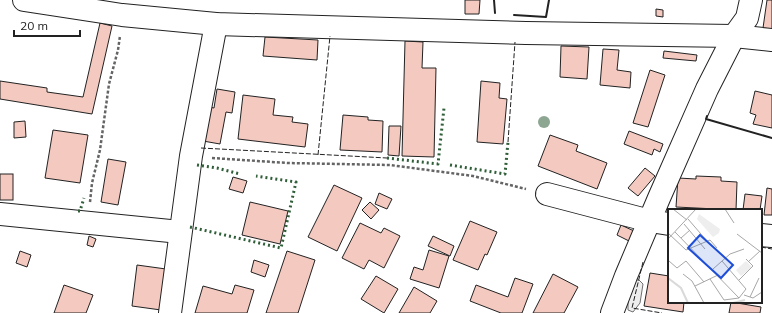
<svg xmlns="http://www.w3.org/2000/svg" width="772" height="313" font-family="Mulish,sans-serif">
<rect width="100%" height="100%" fill="#fff"/>
<path fill="#eee" stroke="#6f6f6f" d="M636 280H639L643 284 640 303 633 312 628 310V301Z"/>
<g fill="#f3c9c0" stroke="#222">
<path d="M465 0H480L479 14H465Z"/>
<path d="M767 0H772V29L763 28Z"/>
<path d="M656 9 663 10V17L656 16Z"/>
<path d="M100 23 112 26 92 114 0 99V81L47 88V92L83 97Z"/>
<path d="M265 37 318 40 317 60 263 56Z"/>
<path d="M405 41 423 42 422 68H436L434 157 402 156Z"/>
<path d="M561 46 589 47 587 79 560 77Z"/>
<path d="M603 49 619 50 617 70 631 72 630 88 600 85Z"/>
<path d="M664 51 697 55 696 61 663 58Z"/>
<path d="M650 70 665 75 648 127 633 123Z"/>
<path d="M481 81 500 83 499 98 507 99 503 144 477 142Z"/>
<path d="M217 89 235 92 232 113 226 112 220 144 203 141 209 107 214 108Z"/>
<path d="M755 91 772 95V128L753 124 756 115 750 113Z"/>
<path d="M243 95 275 99 273 115 293 117 292 122 308 124 305 147 238 139Z"/>
<path d="M343 115 368 117V120L383 121 382 152 340 150Z"/>
<path d="M25 121 26 137 14 138V122Z"/>
<path d="M389 126H401L399 156 388 155Z"/>
<path d="M53 130 88 135 80 183 45 178Z"/>
<path d="M629 131 663 144 660 152 654 149 652 155 624 144Z"/>
<path d="M550 135 578 145 576 151 607 163 597 189 538 166Z"/>
<path d="M108 159 126 162 118 205 101 202Z"/>
<path d="M645 168 655 176 638 196 628 188Z"/>
<rect x="0" y="174" width="13" height="26"/>
<path d="M696 176 721 177V181L737 182 736 210 676 207 678 178 696 179Z"/>
<path d="M233 177 247 181 243 193 229 189Z"/>
<path d="M334 185 362 198 337 251 308 237Z"/>
<path d="M767 188 772 189V215H764Z"/>
<path d="M379 193 392 199 387 209 375 204Z"/>
<path d="M745 194 762 196 760 210H743Z"/>
<path d="M250 202 288 211 280 244 242 235Z"/>
<path d="M370 202 379 210 371 219 362 210Z"/>
<path d="M470 221 497 232 487 255 485 254 478 270 453 260Z"/>
<path d="M360 223 381 233 384 228 400 236 384 268 369 260 364 269 342 258Z"/>
<path d="M621 225 634 231 629 241 617 235Z"/>
<path d="M89 236 96 239 93 247 87 245Z"/>
<path d="M433 236 454 246 450 256 428 246Z"/>
<path d="M429 250 449 256 439 288 410 279 414 267 423 270Z"/>
<path d="M20 251 31 255 27 267 16 263Z"/>
<path d="M287 251 315 260 298 313H266Z"/>
<path d="M254 260 269 265 265 277 251 272Z"/>
<path d="M137 265 166 269 161 310 132 306Z"/>
<path d="M650 273 669 276V302H684L683 312 644 306Z"/>
<path d="M553 274 578 287 564 313H533Z"/>
<path d="M376 276 398 289 384 313 361 299Z"/>
<path d="M515 278 533 284 522 313H501L470 301 476 285 508 297Z"/>
<path d="M64 285 93 295 86 313H54Z"/>
<path d="M235 285 254 290 247 313H195L203 286 232 294Z"/>
<path d="M414 287 437 301 430 313H399Z"/>
<path d="M731 302 761 307 760 313H729Z"/>
</g>
<g fill="none" stroke-linecap="round" stroke-linejoin="round">
<g stroke="#222" stroke-width="24">
<g id="minor">
<path d="M24 0 122 15 216 24 526 33 734 36 772 40"/>
<path d="M547 194 650 221 669 224"/>
<path d="M0 214 180 232"/>
<path d="M761 235 772 236"/>
<path d="M170 313 191 156 216 24"/>
<path d="M612 313 626 276 659 198 707 89 734 36 747 18 751 0"/>
</g>
</g>
<g stroke="#646464" stroke-width="2.5" stroke-dasharray="3 2" stroke-linecap="butt">
<path d="M212 158 288 163 390 165 473 176 526 189"/>
<path d="M90 202 92 183 100 150 109 84 118 50 120 36"/>
</g>
<use href="#minor" stroke="#fff" stroke-width="22"/>
<g stroke="#2f5e38" stroke-width="3" stroke-dasharray="2 3" stroke-linecap="butt">
<path d="M387 158 438 164 444 108"/>
<path d="M197 165 217 168 240 174"/>
<path d="M450 165 505 174 508 142"/>
<path d="M78 211H80L84 198"/>
<path d="M190 227 281 248 296 182 256 176"/>
</g>
<g stroke="#222" stroke-width="1" stroke-dasharray="5 2" stroke-linecap="butt">
<path d="M508 142 515 42"/>
<path d="M201 148 387 158"/>
<path d="M318 155 330 36"/>
<path d="M761 247 772 249"/>
<path d="M643 262 632 308 662 313"/>
</g>
<g stroke="#222" stroke-width="2">
<path d="M494 0 495 13"/>
<path d="M514 15 546 17 549 0"/>
<path d="M707 116 706 119 772 138"/>
</g>
</g>
<circle fill="#8da692" cx="544" cy="122" r="6"/>
<g transform="translate(668 209)">
<rect width="94" height="94" fill="#fff"/>
<path d="M31 5 52 20 51 24 45 28 29 10ZM78 52 84 58 73 67 68 61Z" fill="#eee"/>
<path fill="none" stroke="#d9d9d9" stroke-width="2" d="M0 69 13 79 20 94M65 94 77 91"/>
<path fill="none" stroke="#a7a7a7" stroke-width="1" d="M5 0 19 11M57 0 66 14M20 10 39 32M16 15 37 40M7 23 71 89 78 80 54 52M0 24 18 41 42 31 49 39M69 25 94 44M13 29 22 21M0 30 28 0M1 52 9 59 18 52 36 73M80 53 92 42M45 60 62 45 76 40M15 65 24 72 36 94M42 70 56 91 71 89M71 71 85 57 78 50M27 77 50 66M76 86 85 89 94 83M82 88 91 69"/>
<path fill="#1d4ed8" fill-opacity="0.15" stroke="#1d4ed8" stroke-width="2" d="M32 26 65 56 53 69 20 39Z"/>
<rect width="94" height="94" fill="none" stroke="#222" stroke-width="2"/>
</g>
<path d="M14 30v6h66v-6" fill="none" stroke="#222222" stroke-width="2"/>
<text x="20" y="30" font-size="12" fill="#222222" stroke="#ffffff" stroke-width="3" paint-order="stroke">20 m</text>
</svg>
